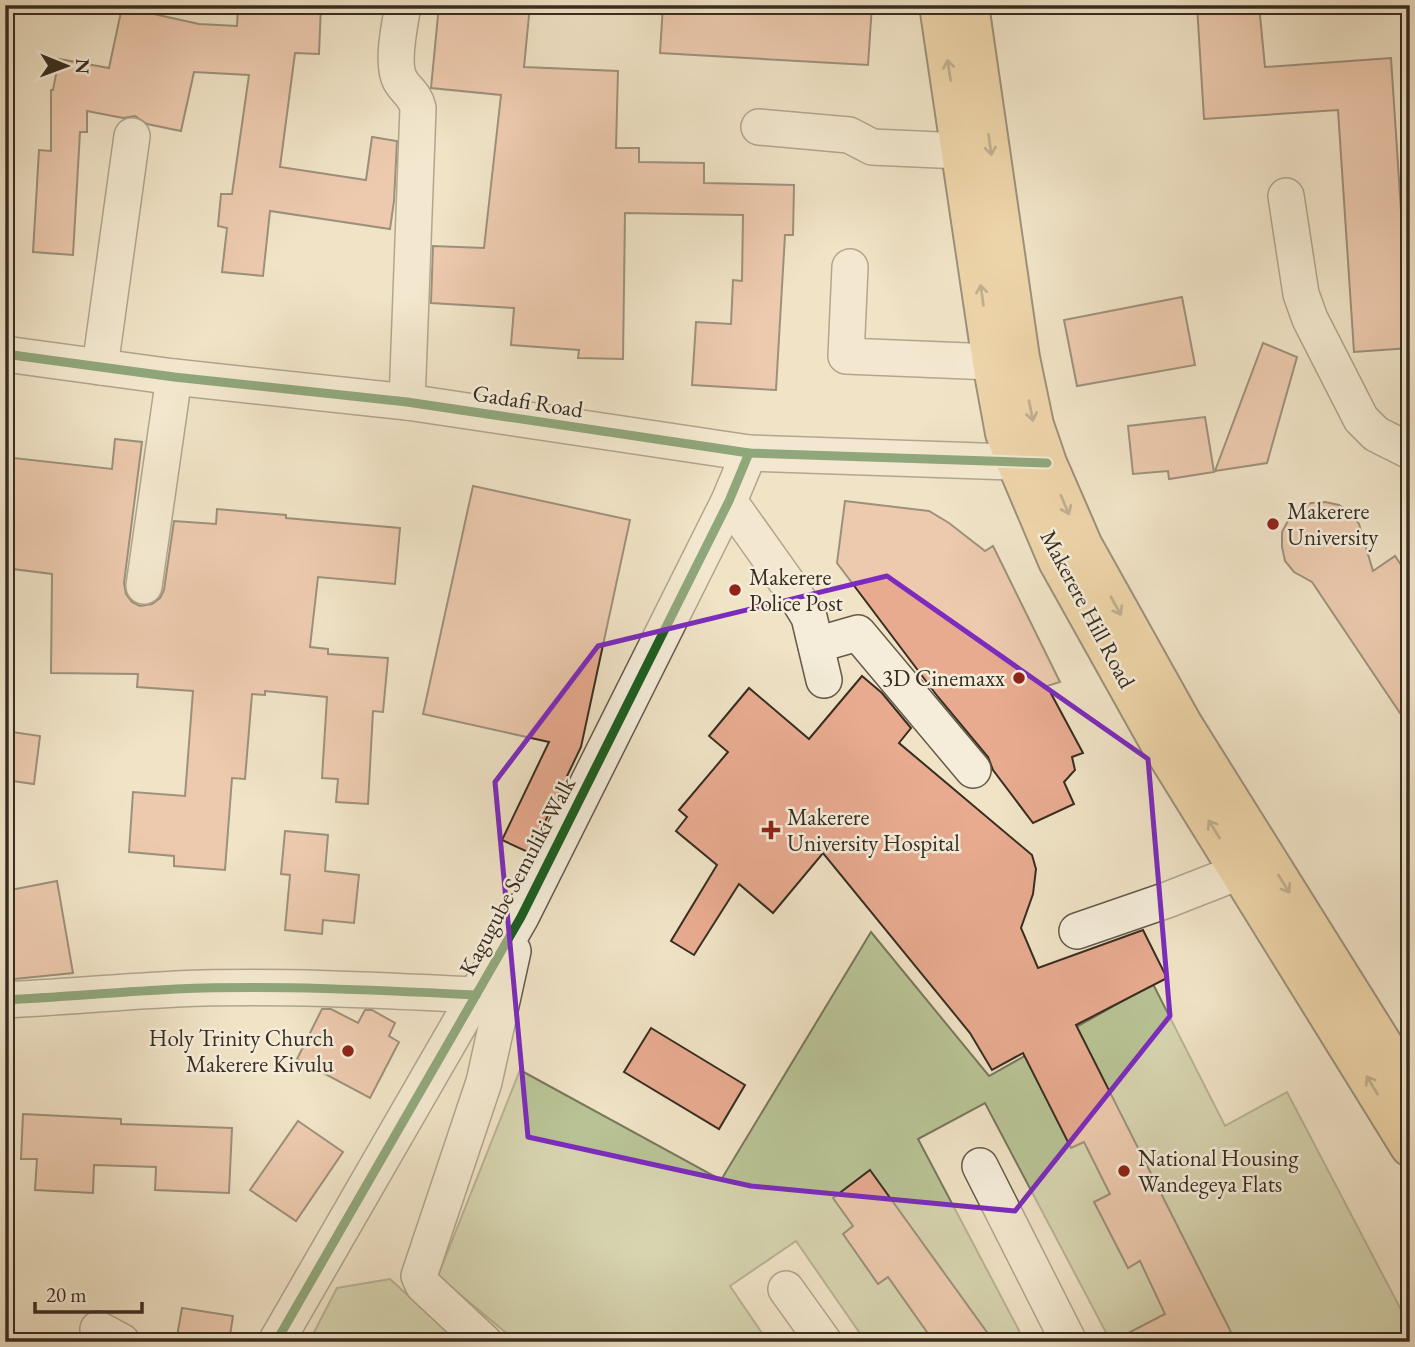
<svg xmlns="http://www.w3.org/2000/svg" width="1415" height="1347" font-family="'EB Garamond',serif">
<rect width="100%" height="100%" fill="#f0e3c6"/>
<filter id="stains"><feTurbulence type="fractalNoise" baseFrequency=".00286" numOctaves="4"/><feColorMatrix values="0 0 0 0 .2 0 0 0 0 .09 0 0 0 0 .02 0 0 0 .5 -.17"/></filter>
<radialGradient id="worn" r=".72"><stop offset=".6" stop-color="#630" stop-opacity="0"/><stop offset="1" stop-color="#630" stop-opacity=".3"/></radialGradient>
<g fill="#b9c496" stroke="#78785c" stroke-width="2">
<path d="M871 932 989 1076 1153 984 1225 1126 1287 1092 1410 1327V1342H1111L985 1103 918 1139 1025 1342H866L796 1241 730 1286 768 1342H517L438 1276 520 1070 721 1180Z"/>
<path d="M390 1279 459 1342H309L337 1288Z"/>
</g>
<g fill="#e8ab90" stroke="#372d22" stroke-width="2">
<path d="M238 5H321L319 54 295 53 280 167 366 180 372 137 397 141 394 201 390 229 270 211 263 276 222 272 227 228 218 226 221 194H232L249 75 194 72 181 131 147 124 135 116 123 118 87 111V132H80L73 255 33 252 39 150 51 151V90H53L59 59 109 68 122 7 199 24 237 26Z"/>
<path d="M439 5H530L524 67 618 71 616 148H639V162L704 163V183L794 185 793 235H785L776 390 692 385 696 322 731 324 733 280 742 281 743 215 625 213 623 359 578 358 579 350 511 345 514 308 431 303 433 246 484 248 501 95 431 88Z"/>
<path d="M663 5H872L868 65 660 53Z"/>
<path d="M1197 5H1259L1265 67 1391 58 1410 348 1354 352 1338 110 1204 119Z"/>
<path d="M1182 297 1195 365 1077 386 1064 320Z"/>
<path d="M1263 343 1297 357 1267 463 1215 471Z"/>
<path d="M1205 417 1214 472 1169 479 1168 471 1133 474 1128 426Z"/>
<path d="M115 439 142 442 124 583 126 594 132 602 140 606 152 604 160 598 164 590 174 521 216 524 217 509 286 515V518L400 528 395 584 318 577 310 647 328 649V654L388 658 383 712 373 711 368 804 336 802 338 779 322 778 327 697 265 691V695L252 694 245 779 232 778 225 870 174 866V856L129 852 133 792 185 796 193 691 137 687 138 674 51 673 52 574 5 568V457L112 469Z"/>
<path d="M473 486 630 520 581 747 530 853 502 840 549 742 423 714Z"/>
<path d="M845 501 929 511 949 523 985 551 993 546 1060 682 1047 686 1083 753 1072 757 1075 770 1064 782 1074 804 1033 823 993 770 988 757 938 697 837 563Z"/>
<path d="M1325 502 1339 505 1351 513 1359 524 1373 571 1395 556 1410 578V728L1312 582 1294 572 1285 561 1282 547V532L1289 519 1298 509 1311 503Z"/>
<path d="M862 676 882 693 911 728 899 743 1032 855 1036 869 1033 894 1021 928 1038 968 1143 930 1167 978 1076 1025 1236 1342H1111L1165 1314 1140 1261 1128 1268 1094 1202 1110 1194 1084 1142 1071 1148 1023 1053 992 1070 970 1033 823 853 773 913 739 884 694 955 671 941 717 865 676 831 687 817 679 810 728 752 709 736 749 688 809 739Z"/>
<path d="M5 731 40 736 34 784 5 780Z"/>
<path d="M285 831 328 835 325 871 359 875 354 923 323 920 322 934 285 930 290 875 281 874Z"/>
<path d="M57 881 73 973 5 980V891Z"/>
<path d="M322 1009H331L358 1023 365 1010H372L395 1023 389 1036 399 1042 370 1098 297 1059Z"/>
<path d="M651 1028 745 1085 719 1129 624 1072Z"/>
<path d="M23 1114 121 1119V1124L232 1128 229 1193 155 1190 156 1167 94 1165 93 1193 35 1190 37 1159H21Z"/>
<path d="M298 1121 343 1152 296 1221 250 1190Z"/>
<path d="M870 1170 994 1342H934L888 1277 878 1284 843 1234 853 1226 833 1198Z"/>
<path d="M182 1308 233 1316 229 1342H176Z"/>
</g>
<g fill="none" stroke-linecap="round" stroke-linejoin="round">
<g stroke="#655a4b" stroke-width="38">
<g id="minor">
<path d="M403 5C400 24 391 63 400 80 406 91 415 94 418 108L407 402"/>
<path d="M759 127 849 135 872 147 961 151"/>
<path d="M1286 196 1301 294 1310 319 1361 419 1376 434 1410 451"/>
<path d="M850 267 846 356 992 362"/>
<path d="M5 354 174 377 407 402 749 453 1041 463"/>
<path d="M100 367 132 136"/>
<path d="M729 501 793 591 809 617 824 680"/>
<path d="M144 586 174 377"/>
<path d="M816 645 858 633 973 770"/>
<path d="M1077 931 1167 900 1241 871"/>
<path d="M5 1000C62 997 119 992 176 989 276 985 376 990 476 995"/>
<path d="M980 1166 1069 1342"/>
<path d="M786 1289 824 1342"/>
<path d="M98 1329 122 1342"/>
<path d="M276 1342 521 917 729 501 749 453"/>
<path d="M484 1342 423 1285 419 1276 484 1082 513 951"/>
</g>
</g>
<g stroke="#372d22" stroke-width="42">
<g id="major">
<path d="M939 5 992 362 1005 433 1016 462 1058 561 1158 740 1410 1147"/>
<path d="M969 5 1020 358 1034 425 1047 463 1083 546 1183 725 1410 1088"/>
</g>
</g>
<use href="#minor" stroke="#f5edda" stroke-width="35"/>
<use href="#major" stroke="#e8c283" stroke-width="38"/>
<g stroke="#f5edda" stroke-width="13">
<g id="cycleway">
<path d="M5 354 174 377 407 402 749 453 1047 463"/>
<path d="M5 1000C62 997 119 992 176 989 276 985 376 990 476 995"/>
<path d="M276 1342 521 917 729 501 749 453"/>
</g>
</g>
<use href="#cycleway" stroke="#1b5e20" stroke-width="9"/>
</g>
<defs><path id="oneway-shaft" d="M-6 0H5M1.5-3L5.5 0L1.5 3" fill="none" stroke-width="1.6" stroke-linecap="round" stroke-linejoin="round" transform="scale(1.75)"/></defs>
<g stroke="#87704e">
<use href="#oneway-shaft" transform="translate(949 70) rotate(-99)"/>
<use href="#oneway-shaft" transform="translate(990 145) rotate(82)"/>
<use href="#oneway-shaft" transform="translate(982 295) rotate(-98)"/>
<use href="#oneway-shaft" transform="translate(1031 411) rotate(79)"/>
<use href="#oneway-shaft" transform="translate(1065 505) rotate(67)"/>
<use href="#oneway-shaft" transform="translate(1116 606) rotate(61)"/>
<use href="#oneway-shaft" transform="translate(1214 829) rotate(-122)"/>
<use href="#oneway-shaft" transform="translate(1284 884) rotate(58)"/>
<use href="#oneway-shaft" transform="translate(1372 1085) rotate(-121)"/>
</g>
<path d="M0 0H1415V1347H0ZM887 576 1148 759 1170 1016 1015 1211 751 1186 528 1137 495 782 598 646Z" fill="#f0e3c6" fill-opacity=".55" fill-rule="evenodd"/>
<path fill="none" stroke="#7b2cbf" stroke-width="5" stroke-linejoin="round" d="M887 576 1148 759 1170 1016 1015 1211 751 1186 528 1137 495 782 598 646Z"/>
<g fill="#8f2418" stroke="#f5edda" stroke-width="2.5">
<circle cx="1273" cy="524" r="7"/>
<circle cx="735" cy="590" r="7"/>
<circle cx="1019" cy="678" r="7"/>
<path d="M767.5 819.5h7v7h7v7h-7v7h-7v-7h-7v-7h7z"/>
<circle cx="348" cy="1051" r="7"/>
<circle cx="1124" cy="1171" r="7"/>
</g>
<g text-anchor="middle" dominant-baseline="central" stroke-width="5" stroke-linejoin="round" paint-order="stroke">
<g font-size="23" fill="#372d22" stroke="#f5edda">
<text transform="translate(528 401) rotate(9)">Gadafi Road</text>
<text transform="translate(1088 609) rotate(62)">Makerere Hill Road</text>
<text transform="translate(517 876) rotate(-62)">Kagugube Semuliki Walk</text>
</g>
<g font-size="23" fill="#372d22" stroke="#f5edda" text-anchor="start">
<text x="1287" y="511">Makerere<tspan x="1287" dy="26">University</tspan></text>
<text x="749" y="577">Makerere<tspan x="749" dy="26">Police Post</tspan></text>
<text x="1005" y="678" text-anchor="end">3D Cinemaxx</text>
<text x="787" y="817">Makerere<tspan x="787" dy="26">University Hospital</tspan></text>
<text x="334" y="1038" text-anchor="end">Holy Trinity Church<tspan x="334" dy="26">Makerere Kivulu</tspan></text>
<text x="1138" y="1158">National Housing<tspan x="1138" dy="26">Wandegeya Flats</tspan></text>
</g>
</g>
<rect width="1415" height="1347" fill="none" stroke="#f0e3c6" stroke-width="28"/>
<rect x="7" y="7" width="1401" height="1333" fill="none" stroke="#372d22" stroke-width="3.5"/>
<rect x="14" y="14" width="1387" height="1319" fill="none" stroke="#372d22" stroke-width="2"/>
<g transform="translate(66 66) rotate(91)" stroke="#f5edda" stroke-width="5" paint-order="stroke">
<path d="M0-5L12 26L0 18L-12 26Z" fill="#372d22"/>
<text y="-10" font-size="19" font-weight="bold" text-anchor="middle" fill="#372d22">N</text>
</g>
<path d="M35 1302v10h107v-10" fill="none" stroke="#372d22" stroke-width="3.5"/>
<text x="46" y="1302" font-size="21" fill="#372d22" stroke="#f5edda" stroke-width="5" paint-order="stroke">20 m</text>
<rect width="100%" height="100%" filter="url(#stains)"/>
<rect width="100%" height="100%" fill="url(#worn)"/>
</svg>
